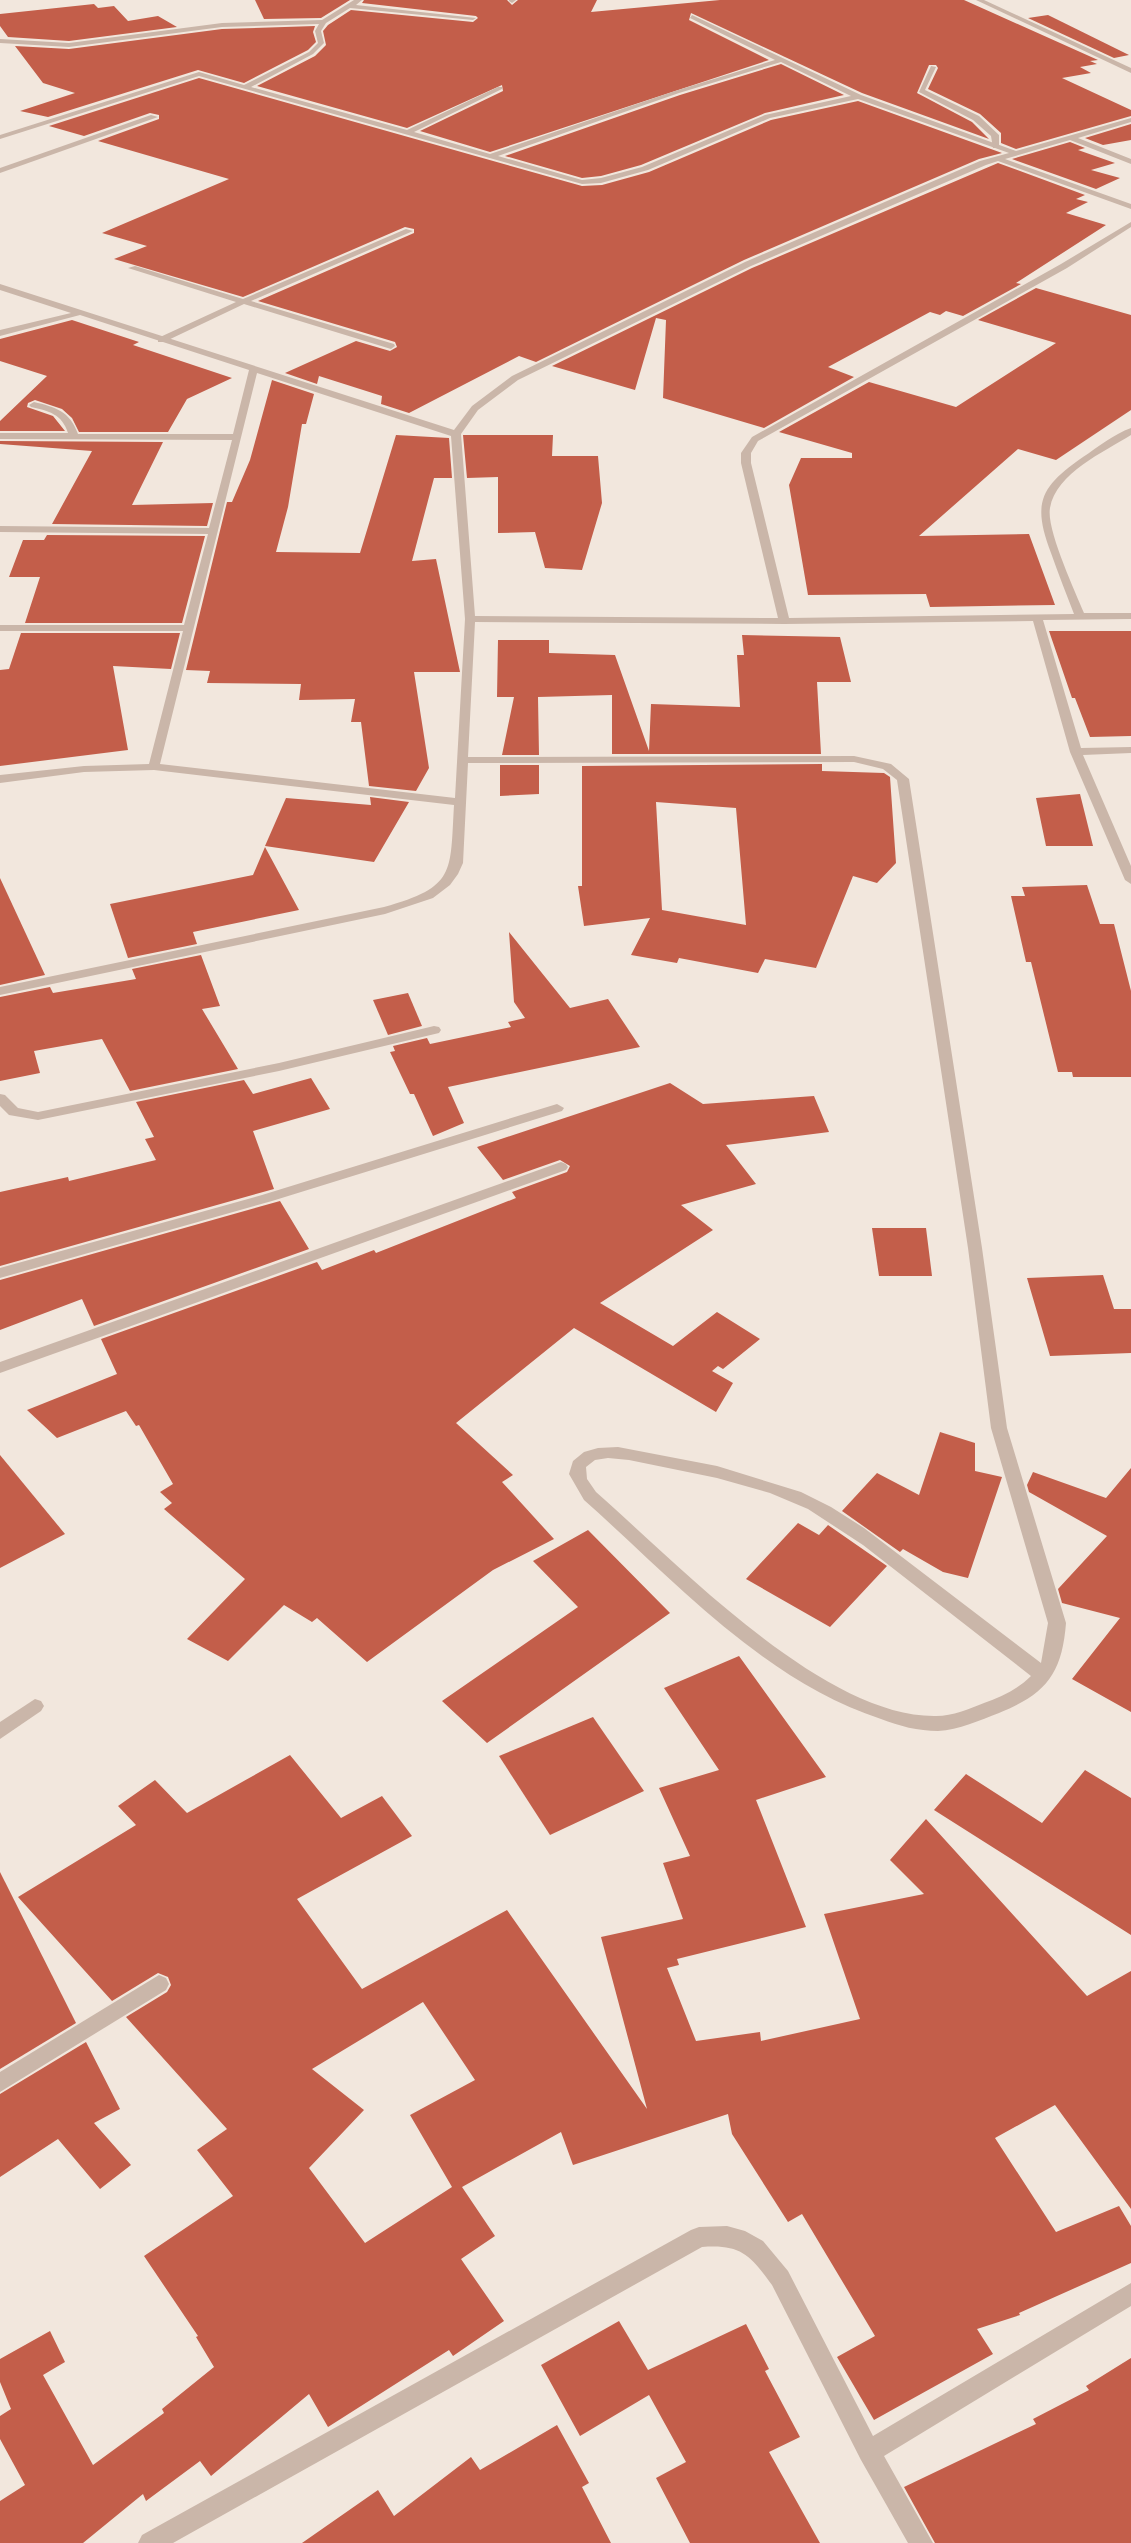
<svg xmlns="http://www.w3.org/2000/svg" width="1131" height="2543" font-family="'Archivo Narrow',sans-serif">
<rect width="100%" height="100%" fill="#f2e7dd"/>
<g fill="#c35e4a" fill-rule="evenodd">
<path d="M255 0H350L321 18 264 19Z"/>
<path d="M364 0H507L512 5 518 0H597L591 12 720 0H964L1098 60 1090 61 1097 64 1080 67 1091 73 1062 78 1131 110V116L1016 149 1001 143V133L980 114 928 89 938 68 936 65H929L917 93 972 122 989 139 862 93 691 13 689 20 769 60 490 152 420 131 503 91 502 85 407 128 257 86 315 56 326 45 323 31 328 25 351 10 473 22 478 18 476 16 362 3Z"/>
<path d="M94 4 98 8 114 6 128 21 158 16 177 27 69 41 8 37 0 26V14Z"/>
<path d="M1048 15 1129 55 1114 58 1028 18Z"/>
<path d="M315 26 313 32 316 42 308 50 244 83 198 70 48 117 20 111 75 93 43 83 15 46 69 49 222 29Z"/>
<path d="M781 64 844 95 765 113 641 165 601 176 582 178 505 156 680 95Z"/>
<path d="M199 78 582 186 602 185 649 172 771 120 858 101 1002 153 979 159 744 260 536 362 519 356 409 413 381 404 382 396 319 376 317 384 285 373 356 341 390 351 397 347 395 342 258 301 414 233V229L405 227 243 297 114 259 147 246 102 233 229 179 98 141 159 119V115L150 113 84 136 49 126Z"/>
<path d="M1131 124V140L1103 145 1085 138Z"/>
<path d="M1070 142 1085 148 1078 150 1115 163 1091 170 1120 178 1096 189 1012 159Z"/>
<path d="M998 163 1085 195 1076 199 1088 202 1066 213 1106 225 1016 283 1021 284 963 316 946 311 940 315 930 312 828 367 854 377 764 428 663 398 666 320 656 318 635 390 552 366 752 268Z"/>
<path d="M1036 288 1131 315V410L1056 460 1018 449 919 536 1029 534 1055 605 930 607 926 594 808 595 789 485 801 458H852V453L779 432 869 382 956 407 1056 343 978 320Z"/>
<path d="M72 320 139 342 133 345 232 378 187 399 168 432H79L72 418 62 409 35 400 28 403 27 407 53 416 65 431H0V421L47 376 0 361V339Z"/>
<path d="M272 380 314 394 306 424H302L288 507 276 552 360 553 396 435 449 438 452 478H434L412 561 436 559 460 672H414L429 768 416 791 369 786 361 722H351L355 699 299 700 301 684 207 683 210 671 186 670 227 502H232L250 460Z"/>
<path d="M463 435H553L552 456H598L602 503 582 570 545 568 535 532 498 533V477L467 478Z"/>
<path d="M0 441 163 442 132 505 213 503 207 526 52 524 92 451 0 444Z"/>
<path d="M47 535 205 536 182 623H25L40 577H9L23 540H44Z"/>
<path d="M1049 631H1131V736L1090 737 1075 698H1072Z"/>
<path d="M21 633H180L171 669 113 666 128 750 0 766V670L9 669Z"/>
<path d="M742 635 840 637 851 682H817L821 754H612V695L538 697 539 755H502L514 697H497L498 640H549V653L615 655 649 751 651 704 740 707 737 655H744Z"/>
<path d="M822 764V771L884 773 890 777 896 863 877 883 853 876 816 968 765 959 758 973 679 958 677 963 631 955 650 918 584 926 578 886H582V766ZM656 802 736 808 746 925 662 910Z"/>
<path d="M500 765H539V794L500 796Z"/>
<path d="M1080 794 1093 846H1046L1036 798Z"/>
<path d="M370 797 409 802 374 862 265 846 286 798 371 805Z"/>
<path d="M265 847 299 910 193 932 197 944 128 958 110 904 253 875Z"/>
<path d="M0 878 45 975 0 985Z"/>
<path d="M1087 885 1100 924H1114L1131 991V1077H1073L1072 1072H1058L1031 962H1026L1011 896H1025L1022 887Z"/>
<path d="M509 932 570 1008 608 999 640 1047 448 1087 464 1123 433 1136 414 1094H410L390 1052 395 1051 393 1046 427 1038 430 1044 511 1027 508 1022 525 1018 514 1002Z"/>
<path d="M201 955 220 1006 202 1009 238 1069 130 1091 102 1039 34 1051 40 1073 0 1081V997L50 987 53 993 136 979 132 969Z"/>
<path d="M408 993 422 1026 388 1035 373 1000Z"/>
<path d="M311 1078 330 1109 253 1131 274 1189 0 1266V1192L68 1177 69 1181 156 1160 145 1139 154 1137 136 1102 244 1080 253 1094Z"/>
<path d="M670 1083 703 1104 814 1096 829 1132 726 1145 756 1184 681 1205 713 1230 600 1303 673 1346 717 1312 760 1339 723 1369 718 1366 712 1371 733 1383 716 1412 574 1328 456 1423 513 1475 502 1482 554 1539 493 1570 367 1662 317 1618 312 1622 284 1605 228 1661 187 1639 245 1579 164 1509 172 1503 160 1492 173 1484 139 1425 136 1426 126 1411 57 1438 27 1410 117 1374 101 1339 317 1262 322 1270 374 1250 376 1253 516 1198 512 1192 567 1172 570 1166 560 1160 503 1180 477 1147Z"/>
<path d="M280 1201 309 1249 94 1326 82 1299 0 1330V1280Z"/>
<path d="M872 1228H926L932 1276H879Z"/>
<path d="M1103 1275 1114 1309H1131V1353L1050 1356 1027 1278Z"/>
<path d="M940 1432 975 1443V1471L1002 1477 968 1578 943 1572 903 1549 900 1552 842 1511 877 1473 919 1495Z"/>
<path d="M0 1455 65 1534 0 1568Z"/>
<path d="M1131 1468V1712L1072 1679 1120 1618 1062 1603 1058 1589 1107 1536 1029 1492 1027 1485 1033 1472 1106 1498Z"/>
<path d="M798 1523 819 1535 828 1525 887 1566 830 1627 746 1579Z"/>
<path d="M588 1530 670 1613 487 1743 442 1701 578 1607 533 1561Z"/>
<path d="M739 1656 826 1777 756 1800 806 1927 677 1959 679 1965 667 1968 696 2041 760 2032 761 2041 860 2019 824 1914 924 1894 890 1860 926 1819 1087 1996 1131 1971V2209L1055 2105 995 2138 1056 2232 1119 2206 1131 2226V2263L1019 2313 1020 2315 977 2329 993 2354 874 2420 837 2357 875 2336 802 2214 788 2222 732 2134 728 2114 573 2165 561 2132 462 2187 495 2236 461 2259 504 2321 453 2356 449 2350 328 2427 309 2394 211 2476 200 2461 146 2501 143 2494 83 2543H0V2501L25 2485 0 2439V2416L11 2409 0 2382V2359L50 2331 65 2362 43 2375 93 2465 164 2413 162 2409 214 2367 196 2337 198 2336 144 2256 233 2196 197 2150 227 2129 126 2017 167 1992 171 1985 168 1977 158 1973 112 2001 18 1897 136 1825 118 1806 155 1780 187 1813 290 1755 341 1818 382 1796 412 1836 297 1899 362 1989 507 1910 647 2109 601 1937 683 1919 663 1863 690 1856 659 1788 719 1770 664 1688ZM423 2002 475 2080 410 2115 452 2187 365 2243 309 2168 364 2110 312 2069Z"/>
<path d="M593 1717 644 1791 550 1835 499 1756Z"/>
<path d="M1085 1770 1131 1798V1935L934 1810 966 1774 1042 1823Z"/>
<path d="M0 1872 76 2023 0 2069Z"/>
<path d="M86 2042 120 2109 94 2123 131 2165 100 2189 58 2139 0 2177V2094Z"/>
<path d="M619 2321 648 2370 746 2324 769 2369 765 2371 800 2437 769 2452 820 2543H690L656 2478 686 2462 649 2395 580 2436 541 2365Z"/>
<path d="M1131 2358V2543H935L904 2487 1036 2424 1033 2419 1089 2390 1086 2386Z"/>
<path d="M557 2425 589 2483 582 2487 611 2543H302L378 2490 394 2516 471 2457 480 2470Z"/>
</g>
<g fill="none" stroke-linecap="round" stroke-linejoin="round">
<g fill="#cab6a9" fill-rule="evenodd">
<path d="M931 66 936 67 925 90 979 116 999 135V148H993L991 136 973 120 919 92Z"/>
<path d="M406 229 413 231 251 301 394 344 395 346 391 349 244 304 164 342H158V338L236 302 128 268 135 266 243 299Z"/>
</g>
<g fill="#cab6a9" fill-rule="evenodd">
<path d="M354 0H362L356 5 476 18 473 20 350 8 326 23 321 31 324 43 313 54 251 87 407 130 498 87H502V89L414 132 490 154 675 91 775 60 690 18 692 15 861 95 1016 151 1131 118V122L1078 138 1131 159V164L1070 140 1005 159 1131 204V209L998 161 986 165 751 266 518 380 478 410 461 434 475 616 778 618 741 463V453L752 437 1061 264 1131 222V227L1067 268 758 441 751 453V463L789 618 1074 614C1066 593 1058 573 1051 553 1032 503 1040 487 1083 457 1098 447 1114 434 1131 428V435C1104 452 1056 473 1050 508 1046 529 1075 591 1084 613H1131V619L1043 620 1081 748 1131 747V753L1083 755 1131 866V884L1125 880 1070 752 1033 621 784 624 475 622 468 757 854 756 891 764 909 779 982 1248 1007 1428 1066 1623C1062 1674 1046 1694 999 1713 980 1720 959 1730 938 1731 918 1731 899 1726 881 1719 764 1681 674 1580 584 1500L569 1474 573 1461 584 1452 598 1448 618 1447 717 1466 801 1492 831 1507 864 1528 1041 1663 1048 1623 991 1428 968 1248 897 780 883 769 854 762 468 763 463 863 458 874 450 885 433 898 385 914 0 995V987L384 907C456 887 450 873 454 805L154 770 84 772 0 783V775L84 766 149 764 183 631H0V625H184L208 534 0 532V526L209 528 232 440 0 439V433H68C62 414 49 411 31 407L29 405 34 402C55 407 70 411 78 434H233L249 370 80 315 0 336V330L71 313 0 290V284L454 430 472 406 512 376 745 262 980 161 1009 153 858 99 770 118 648 170 601 183 582 184 199 76 0 139V135L199 72 244 85 309 52 318 43 315 31 319 24 222 27 69 47 0 43V39L69 43 222 23 322 20ZM781 62 851 96 765 115 642 167 601 178 582 180 498 156 679 93ZM257 373 451 436 465 619 455 798 160 764ZM608 1458 629 1460 717 1478 770 1493 808 1509 863 1545 1031 1676C1018 1689 1001 1697 984 1703 969 1709 953 1716 936 1716 824 1718 677 1563 596 1492L587 1479 586 1467 595 1460Z"/>
<path d="M516 0 512 3 509 1V0Z"/>
<path d="M976 0H984L1131 68V73Z"/>
<path d="M151 115 158 117 0 173V168Z"/>
<path d="M434 1026 439 1027 441 1030 439 1033 279 1071 38 1120 9 1115 0 1106V1094L5 1095 18 1108 38 1112 279 1063Z"/>
<path d="M557 1104 564 1108 562 1111 272 1201 0 1278V1268L262 1195Z"/>
<path d="M561 1162 566 1164 568 1167 566 1170 0 1373V1362Z"/>
<path d="M35 1699 41 1701 44 1706 41 1711 0 1739V1722Z"/>
<path d="M159 1975 166 1978 169 1984 166 1990 0 2092V2072Z"/>
<path d="M727 2226 745 2231 763 2241 788 2271 873 2436 1131 2283V2306L884 2456 933 2543H908L861 2460 772 2285C750 2255 741 2244 702 2247L173 2543H138L142 2535 691 2230 699 2227Z"/>
</g>
</g>
</svg>
